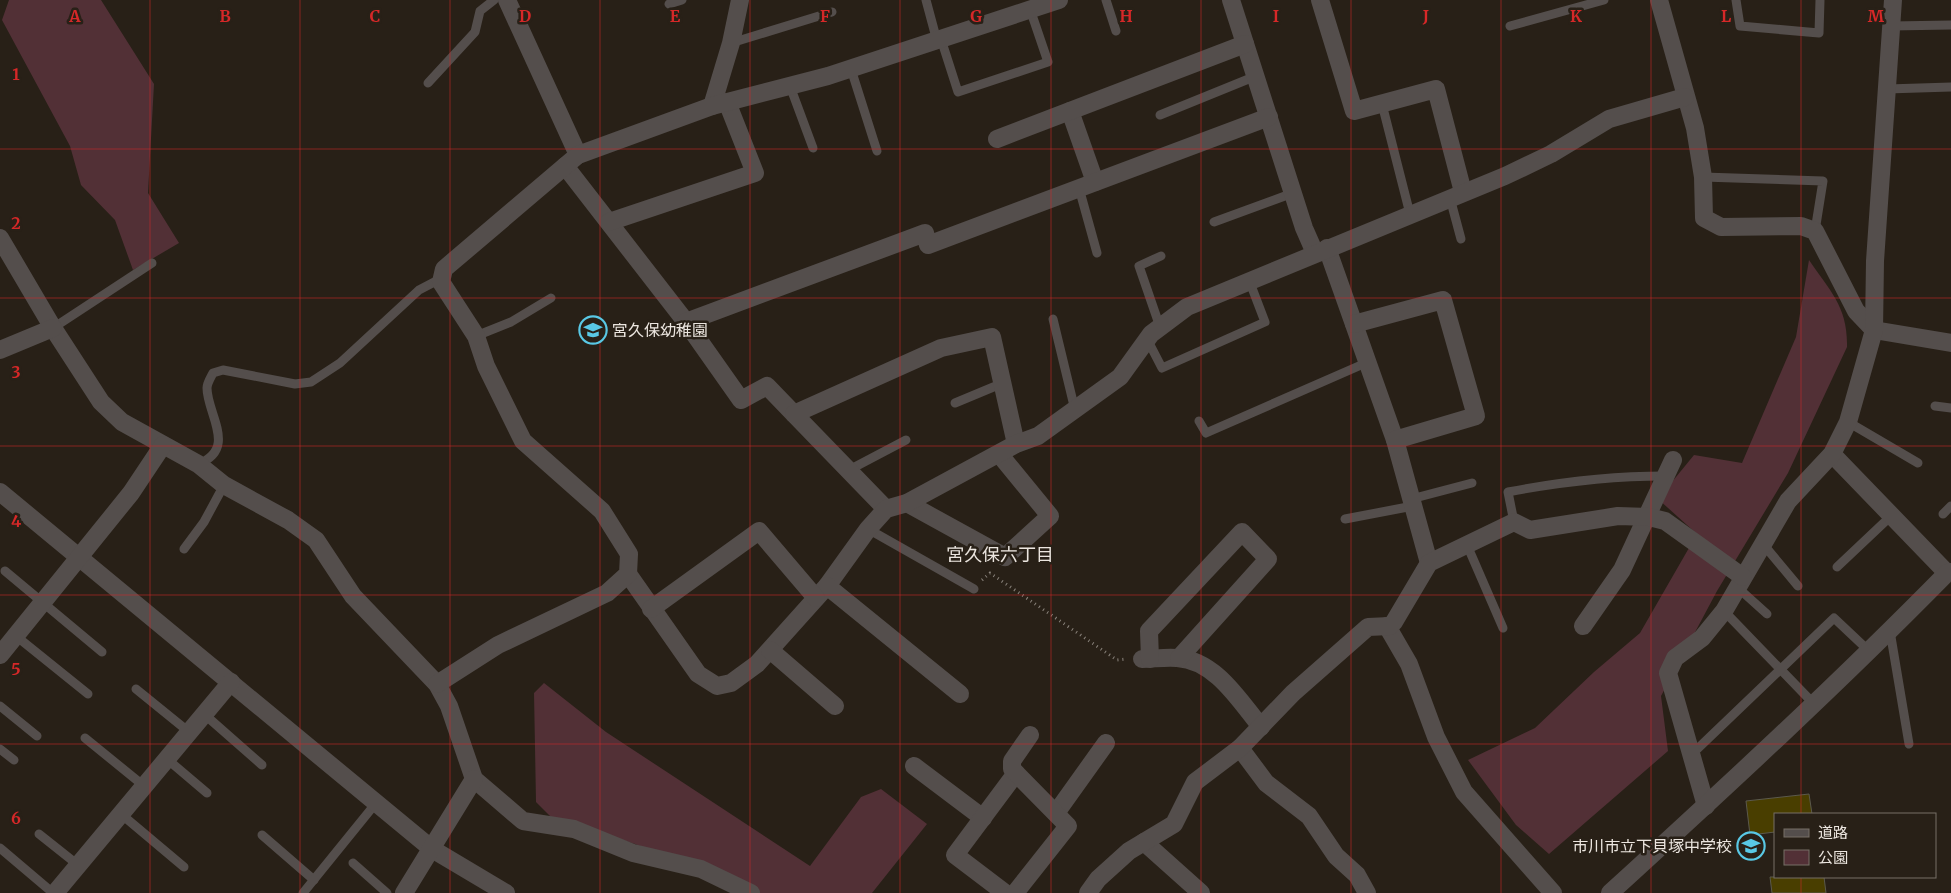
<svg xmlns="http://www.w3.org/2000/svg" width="1951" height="893" font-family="Merriweather,'Noto Sans JP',serif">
<rect width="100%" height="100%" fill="#282017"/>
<g fill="#523036">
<path d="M9 0H101L154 84 148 193 179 243 133 270 115 220 81 185 70 146 2 20Z"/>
<path d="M1809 260C1830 291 1848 307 1847 347L1788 473 1717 591 1661 696 1668 751 1549 854 1516 825 1468 760 1535 728 1594 672 1640 633 1697 534 1658 499 1694 455 1742 463 1796 337Z"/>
<path d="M544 683 606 732 810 866 861 797 881 789 927 824 872 893H760L750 887 635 844 551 817 536 802 534 693Z"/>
</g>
<g fill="#493e00" stroke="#5b594c">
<path d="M1809 794 1812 814H1775V832L1750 835 1746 801Z"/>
<path d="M1770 877H1824L1826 893H1772Z"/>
</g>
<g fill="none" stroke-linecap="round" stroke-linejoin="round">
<path stroke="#8b847d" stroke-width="3" stroke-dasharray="1 4" stroke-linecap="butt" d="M982 580 990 573 1117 660 1126 659"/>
<g stroke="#544e4c" stroke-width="9">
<path d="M926 0 937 41"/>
<path d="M1106 0 1116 31"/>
<path d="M1736 0 1740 26 1819 33 1820 0"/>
<path d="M669 4 682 0"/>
<path d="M1510 26 1604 0"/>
<path d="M1891 26 1951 25"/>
<path d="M941 39 958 92 1048 62 1030 9"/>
<path d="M731 43 832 12"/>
<path d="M851 69 877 151"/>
<path d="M428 83 475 32 480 11 494 0"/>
<path d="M790 86 813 148"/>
<path d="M1887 89 1951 87"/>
<path d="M1382 104 1410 214"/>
<path d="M1160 115 1256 76"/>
<path d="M1703 177 1823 181 1815 231"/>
<path d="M1079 188 1097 253"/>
<path d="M1450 198 1461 239"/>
<path d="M1214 222 1293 193"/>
<path d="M1053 319 1075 410"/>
<path d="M1160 327 1139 266 1161 256"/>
<path d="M53 328 152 263"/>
<path d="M476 336 511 322 551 298"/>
<path d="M1147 339 1162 368 1265 322 1249 280"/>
<path d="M955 403 1003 383"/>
<path d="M1935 406 1951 408"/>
<path d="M1199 421 1206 433 1368 362"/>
<path d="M1848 422 1918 463"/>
<path d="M198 464C238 449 207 414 207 388 207 383 211 377 213 373L223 370 295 384 311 382 340 363 419 290 442 278"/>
<path d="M849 470 906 440"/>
<path d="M1411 499 1472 483"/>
<path d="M1943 514 1951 506"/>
<path d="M1345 519 1413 506"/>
<path d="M1514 522 1508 492C1560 482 1612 476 1665 476"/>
<path d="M868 529 974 589"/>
<path d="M1763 544 1798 586"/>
<path d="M1467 545 1503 628"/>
<path d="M184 549 204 522 224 485"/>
<path d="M1837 567 1891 516"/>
<path d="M5 571 102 652"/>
<path d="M1737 587 1767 614"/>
<path d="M1724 611 1814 704"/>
<path d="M1890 631 1909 744"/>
<path d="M16 636 88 694"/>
<path d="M136 689 189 732"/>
<path d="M0 706 37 736"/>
<path d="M204 714 262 765"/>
<path d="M85 738 144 786"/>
<path d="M0 749 14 760"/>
<path d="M1691 755 1834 618 1869 651"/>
<path d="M167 759 207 793"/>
<path d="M121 814 184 867"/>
<path d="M39 834 78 865"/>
<path d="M262 835 314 880"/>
<path d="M0 848 53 893"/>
<path d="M353 863 387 893"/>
<path d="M303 893 376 803"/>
</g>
<g stroke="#544e4c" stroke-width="18">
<path d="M507 0 578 155"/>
<path d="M1231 0 1304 228 1315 253"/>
<path d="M1320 0 1354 111 1436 89 1463 192"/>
<path d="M1659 0 1695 128 1703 177 1704 218 1721 227 1801 226 1815 231 1856 311 1874 330 1951 343"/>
<path d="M712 106 731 43 740 0"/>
<path d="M1070 111 1095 182"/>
<path d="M997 139 1245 44"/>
<path d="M565 166 686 322 741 400 767 386 794 414"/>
<path d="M609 222 755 173 727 102"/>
<path d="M0 238 53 328 101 402 122 422 198 464 224 485 288 520 316 540 353 596 437 684 449 706 474 779 523 821 574 829 633 853 701 869 751 893"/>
<path d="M1327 248 1395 440 1429 563"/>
<path d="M686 322 925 233 928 245 1269 117"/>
<path d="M1354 324 1443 300 1476 416 1395 440"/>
<path d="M0 350 53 328"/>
<path d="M1832 454 1947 573"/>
<path d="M0 492 432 849 506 893"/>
<path d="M907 503 1005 557 1050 516 1000 455"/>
<path d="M886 509 794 414 941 348 992 337 1016 444"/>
<path d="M628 574 698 674 717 686 731 683 757 664 827 586 868 529 886 509 907 503 1016 444 1038 436 1120 377 1151 334 1187 307 1505 176 1551 154 1609 119 1685 97"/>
<path d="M827 586 960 694"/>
<path d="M651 609 759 531 816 598"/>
<path d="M1387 626 1409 664 1436 737 1464 792 1553 893"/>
<path d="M1583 626 1622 570 1673 460"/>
<path d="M770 650 835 706"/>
<path d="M0 655 131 493 163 445"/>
<path d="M1142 659C1153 659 1165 657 1177 658 1215 660 1239 700 1261 727"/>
<path d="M1150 659 1149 631 1242 532 1268 559 1179 658"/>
<path d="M437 684 498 645 607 593 628 574 629 554 602 511 523 441 486 366 476 336 441 282 444 269 578 155 712 106 828 76 1059 0"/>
<path d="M1240 748 1266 783 1309 816 1336 856 1357 875 1367 893"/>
<path d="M914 766 983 818"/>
<path d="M1706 806 1668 673 1675 658 1702 638 1724 611 1788 501 1832 454 1848 422 1874 330 1875 261 1893 0"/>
<path d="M1056 813 1106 743"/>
<path d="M1144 842 1201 893"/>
<path d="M55 893 231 682"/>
<path d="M404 893 474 779"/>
<path d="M1005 893 955 855 1016 773"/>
<path d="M1015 893 1068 826 1012 769V761L1030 735"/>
<path d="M1088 893 1098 879 1129 851 1174 824 1195 782 1240 748 1293 693 1368 627 1390 626 1394 622 1429 563 1514 522 1530 530 1618 516 1649 517 1665 521 1743 577"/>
<path d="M1610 893C1724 789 1838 684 1947 573L1951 572"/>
</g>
</g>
<path fill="none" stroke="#d62828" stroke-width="1" stroke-opacity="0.55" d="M150 0V893M300 0V893M450 0V893M600 0V893M750 0V893M900 0V893M1051 0V893M1201 0V893M1351 0V893M1501 0V893M1651 0V893M1801 0V814M0 149H1951M0 298H1951M0 446H1951M0 595H1951M0 744H1951M1801 877V893"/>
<defs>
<g id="school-ring" transform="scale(1.4375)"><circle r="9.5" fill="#282017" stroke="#59c8e5" stroke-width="1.5"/><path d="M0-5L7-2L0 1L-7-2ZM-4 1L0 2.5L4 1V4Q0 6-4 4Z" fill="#59c8e5"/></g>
</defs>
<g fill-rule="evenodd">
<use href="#school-ring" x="593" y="330"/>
<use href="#school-ring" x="1751" y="846"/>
</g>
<g text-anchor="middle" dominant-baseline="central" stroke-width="5" stroke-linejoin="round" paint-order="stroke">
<g font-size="16" fill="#ebe5df" stroke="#282017" text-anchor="start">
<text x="612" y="330">宮久保幼稚園</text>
<text x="1732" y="846" text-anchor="end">市川市立下貝塚中学校</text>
</g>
<g font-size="18" fill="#ebe5df" stroke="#282017">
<text x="1000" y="554">宮久保六丁目</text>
</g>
</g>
<g font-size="16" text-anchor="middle" font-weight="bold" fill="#d62828" stroke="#282017" stroke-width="5" stroke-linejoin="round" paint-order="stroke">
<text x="75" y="22">A</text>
<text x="225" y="22">B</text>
<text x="375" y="22">C</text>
<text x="525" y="22">D</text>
<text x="675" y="22">E</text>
<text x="825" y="22">F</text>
<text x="976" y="22">G</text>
<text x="1126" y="22">H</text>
<text x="1276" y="22">I</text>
<text x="1426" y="22">J</text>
<text x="1576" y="22">K</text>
<text x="1726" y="22">L</text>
<text x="1876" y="22">M</text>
<text x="16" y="80">1</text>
<text x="16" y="229">2</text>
<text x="16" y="378">3</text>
<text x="16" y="527">4</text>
<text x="16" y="675">5</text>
<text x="16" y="824">6</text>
</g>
<rect x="1774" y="813" width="162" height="65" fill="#282017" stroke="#766f67"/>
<rect x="1784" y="829" width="25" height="8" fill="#544e4c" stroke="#766f67"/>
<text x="1818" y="838" font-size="15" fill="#ebe5df">道路</text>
<rect x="1784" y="850" width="25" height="15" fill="#523036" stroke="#766f67"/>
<text x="1818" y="863" font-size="15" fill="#ebe5df">公園</text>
</svg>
